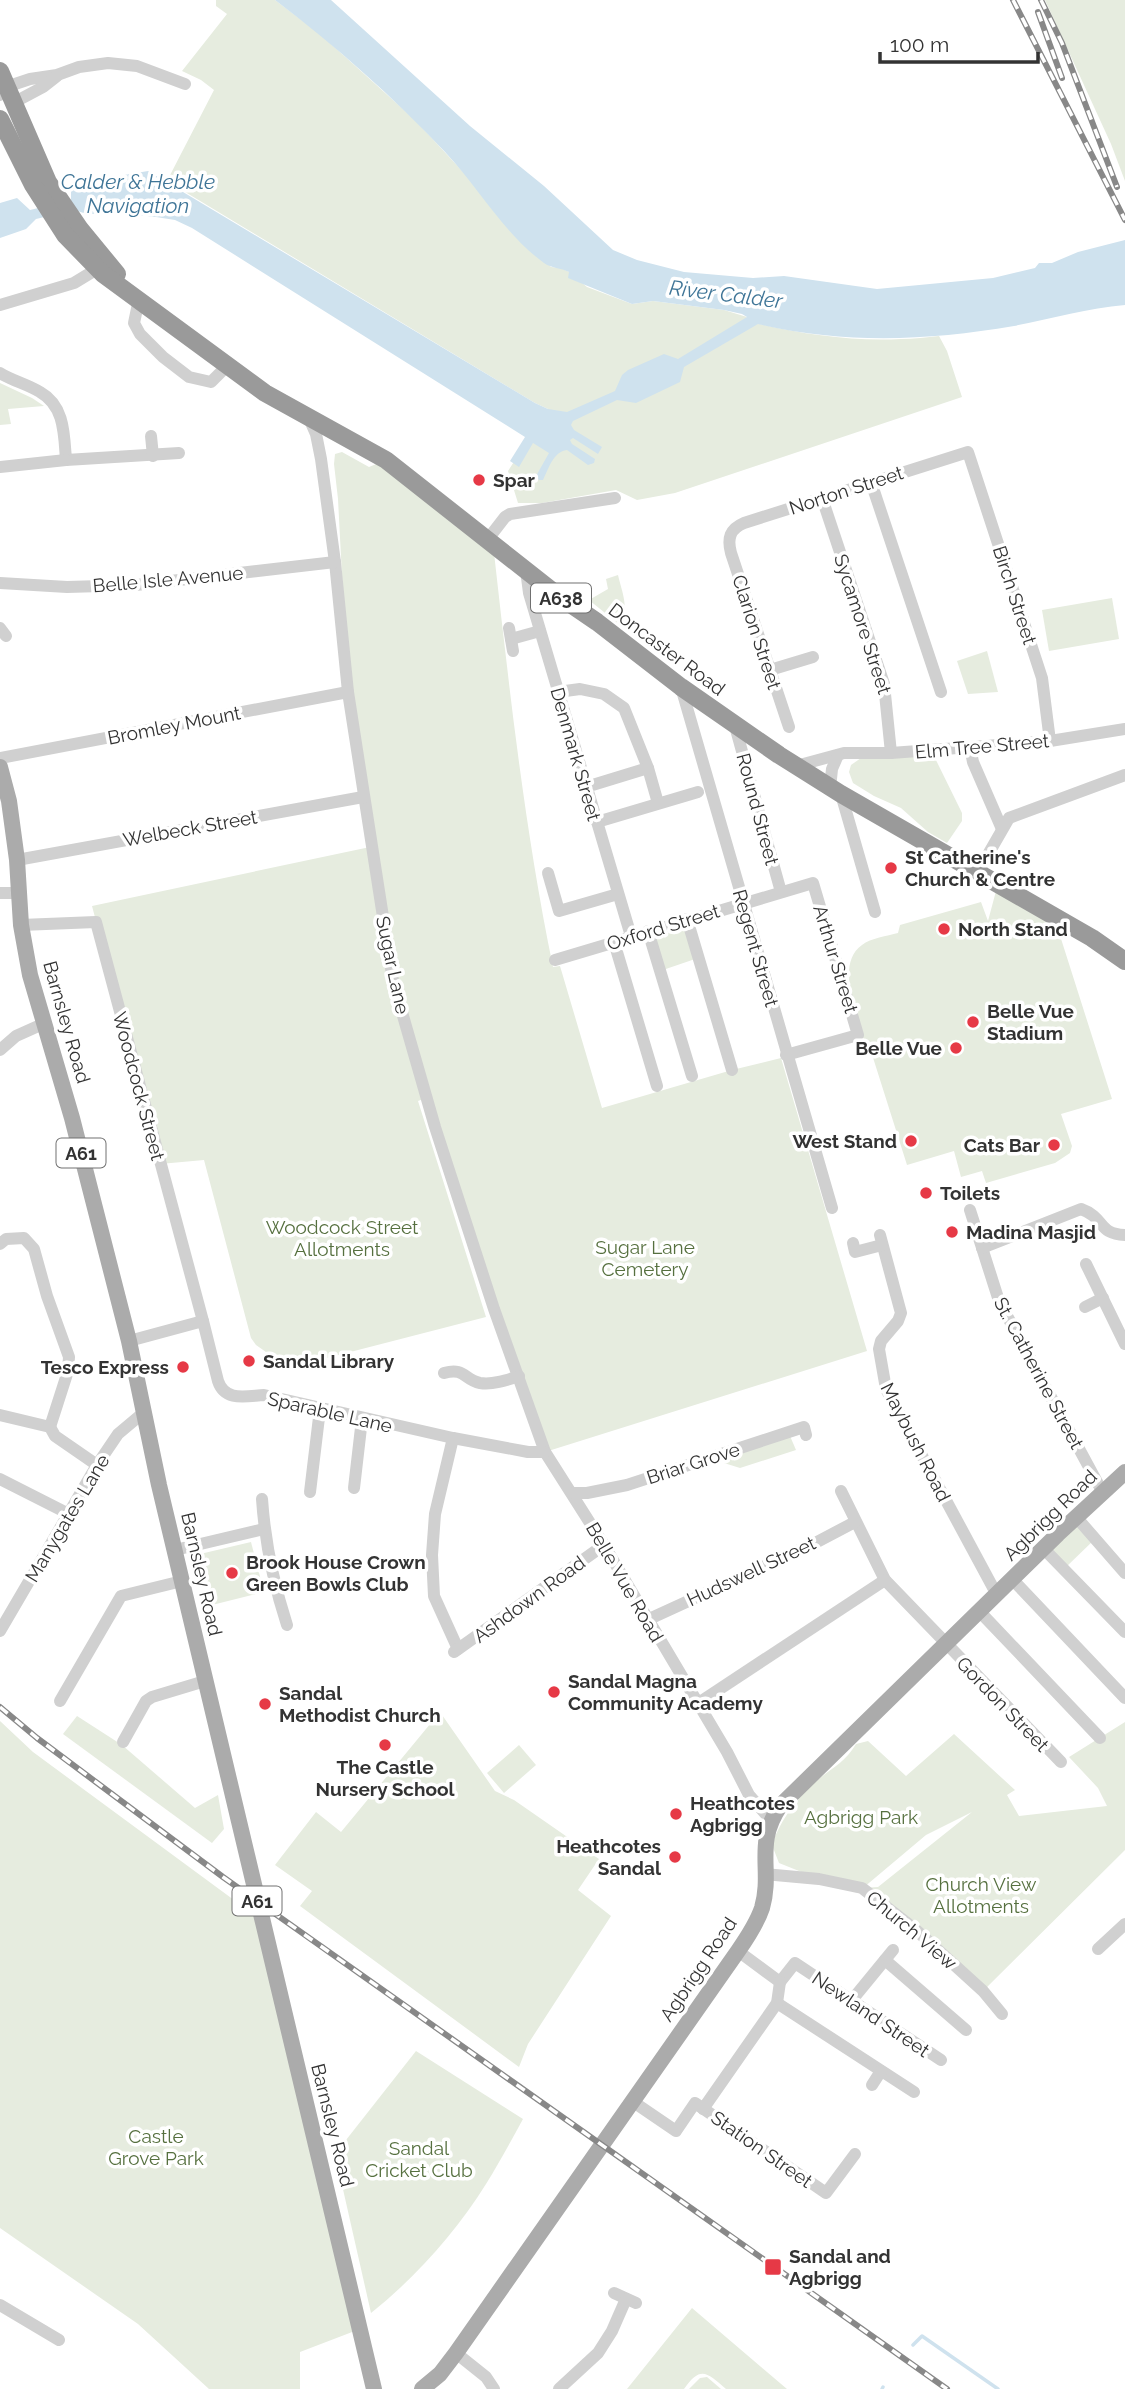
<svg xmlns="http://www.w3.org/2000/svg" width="1125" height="2389" font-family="Raleway,sans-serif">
<rect width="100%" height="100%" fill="#fff"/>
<g fill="#e6ecdf" fill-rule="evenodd">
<path d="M216 0H275L320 34 415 120 551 267 561 268 569 272 587 287 632 304 653 301 724 310 747 317 744 320C792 333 851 342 901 339 914 339 927 337 939 336L947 351 962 397 675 493 637 500 616 490 542 503H518L508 471 548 409 535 403 167 181 214 90 201 80 182 71 227 14 216 6Z"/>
<path d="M1045 0H1125V181L1111 144Z"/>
<path d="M0 383 32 398 44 406 8 409 11 424 0 425Z"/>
<path d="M342 452 369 467 386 460 493 544C509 686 524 826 553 967L560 966 602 1108 732 1070 781 1058 867 1351 545 1452 426 1098 418 1101 486 1317 327 1358 284 1359 266 1352 256 1345 251 1338 204 1160 160 1164 92 906 370 847 348 692 338 499 334 464 335 454Z"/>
<path d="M618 575C622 592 630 610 620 625L589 600 608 589 606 579Z"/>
<path d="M1112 598 1119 639 1049 651 1042 610Z"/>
<path d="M987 651 998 692 968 694 957 661Z"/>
<path d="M933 754 962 813V821L947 843 928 832 901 808 874 796 853 783 849 772 851 765 861 758Z"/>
<path d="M996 891 1056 923 1112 1099 1061 1114 1072 1146 1070 1153 1055 1163 986 1183 982 1171 961 1177 954 1151 907 1165 869 1045 863 1038C857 1013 835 964 862 945 871 938 887 936 898 933L900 925 981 902 988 921Z"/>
<path d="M687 919 698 958 660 971 648 931Z"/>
<path d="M790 1436 796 1450 740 1468 724 1463 723 1458Z"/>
<path d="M1077 1518 1095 1539 1065 1568 1044 1549Z"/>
<path d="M251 1542 264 1592 212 1605 200 1554Z"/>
<path d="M440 1712 495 1791 514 1800 599 1859 578 1890 611 1916 528 2044 519 2067 300 1906 312 1891 275 1865 316 1812 341 1832Z"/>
<path d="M77 1716 122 1745 195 1808 218 1795 224 1829 212 1843 63 1734Z"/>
<path d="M0 1721 33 1752 261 1920 360 2329 300 2352V2389H209L138 2324 0 2228Z"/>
<path d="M1125 1722V1850L983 1991 862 1888 819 1879 779 1863 772 1845C780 1820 800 1794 820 1778 835 1766 846 1761 856 1744L868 1741 906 1776 954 1734 1015 1790 1007 1795 1019 1816 1107 1806 1098 1788 1069 1757ZM972 1812 878 1887 863 1888 926 1835Z"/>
<path d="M519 1745 536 1765 504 1793 487 1773Z"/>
<path d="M416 2051 523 2119C511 2141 499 2163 486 2184 456 2232 415 2278 371 2313L335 2154Z"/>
<path d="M692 2308 787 2389H726C707 2373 701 2365 684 2389H627Z"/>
<path d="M707 2377 721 2389H689L700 2378Z"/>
</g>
<path fill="#cfe2ee" d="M275 0H331L470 126 544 186 613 250 637 260 684 272 753 278 784 276 877 289 993 278 1035 268 1039 263H1052L1078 252 1125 240V305C1088 308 1051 319 1014 326 926 341 844 344 758 324L684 367 680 382 636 403 617 400 573 421 571 425 574 430 602 447 598 454 573 438 570 440 572 444 595 459 594 463 588 465 567 450C553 452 549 468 543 480H539L536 476 549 453 533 443 519 467 510 461 525 437 192 228 175 220 156 217 120 213 87 214 74 210 36 219 26 229 0 238V203L17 198 30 210 71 200V184L148 171 535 403 548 409 567 412 615 391 622 375 628 370 664 354 678 359 747 317 742 314 724 310 653 301 632 304 568 278 569 272C561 268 551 268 544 263 504 234 479 188 445 152 393 97 336 46 275 0Z"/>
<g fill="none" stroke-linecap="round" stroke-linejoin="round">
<g stroke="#cfe2ee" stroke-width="3.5">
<path d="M913 2345 922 2336 998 2389"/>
<path d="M882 2389 883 2387"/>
</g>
<g stroke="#d0d0d0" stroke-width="12">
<path d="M0 95 6 87 30 79 57 75 79 67 108 63 137 66 185 84"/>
<path d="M13 103 43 87 57 76"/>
<path d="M139 299 134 323 140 334 163 357 189 377 211 382 228 365"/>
<path d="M0 305 74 283 97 269"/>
<path d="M0 373C13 381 27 384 40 392 65 406 64 435 66 460L179 453"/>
<path d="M309 418 316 434 321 459 335 562 348 692 393 981 435 1127 494 1309 545 1452 604 1545 727 1752 749 1795 771 1820"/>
<path d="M151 436 153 456"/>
<path d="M0 467 66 460"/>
<path d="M871 482 941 692"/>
<path d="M822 498 884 684 891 753"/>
<path d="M488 539 505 517 510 514 615 498"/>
<path d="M526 570 529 593 631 936"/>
<path d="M0 583 67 587 136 585 335 562"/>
<path d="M0 628 6 636"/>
<path d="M509 628 513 651"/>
<path d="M511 639 540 631"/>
<path d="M770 670 813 657"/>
<path d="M681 687 832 1208"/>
<path d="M558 692 580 689 604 694 624 708 648 768 658 803"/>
<path d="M735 726 781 892"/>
<path d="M789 727 731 553C727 538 730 529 744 523L968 452 1042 678 1050 741"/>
<path d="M970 747 973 762 1002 829"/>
<path d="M0 758 348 692"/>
<path d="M796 766 844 753H891L1050 741 1125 729"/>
<path d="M586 787 648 768"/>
<path d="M830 788 832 769 838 755"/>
<path d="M841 794 875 912"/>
<path d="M597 822 698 792"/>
<path d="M17 860 363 797"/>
<path d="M982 865 1009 818 1125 775"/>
<path d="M548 873 559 911 618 894"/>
<path d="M0 893H19"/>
<path d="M687 919 732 1070"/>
<path d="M21 925 96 922 203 1321"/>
<path d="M648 931 692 1076"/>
<path d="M614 942 657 1086"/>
<path d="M555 960 813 883 858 1035 786 1055"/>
<path d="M0 1050 16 1036 45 1023"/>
<path d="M970 1210 999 1301 1103 1493"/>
<path d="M880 1235 901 1313 898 1321 881 1341 879 1349 886 1389 997 1595"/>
<path d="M853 1243 855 1252 882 1245"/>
<path d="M0 1244 6 1239 24 1238 34 1249 47 1296 69 1357 68 1371 50 1427"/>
<path d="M982 1248 1081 1209C1106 1218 1097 1234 1125 1235"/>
<path d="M1086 1264 1125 1344"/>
<path d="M1085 1307 1103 1298"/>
<path d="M129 1341 203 1321 218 1381C225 1402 246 1396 264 1395L453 1438 528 1452H545"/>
<path d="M444 1373C465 1367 464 1380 480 1383 493 1385 507 1380 519 1376"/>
<path d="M0 1415 50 1427 55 1436 97 1465"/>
<path d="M453 1438 435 1514 432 1555 434 1596 458 1649"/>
<path d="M0 1479 67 1513"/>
<path d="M354 1488 362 1419"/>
<path d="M841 1491 885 1580 1061 1762"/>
<path d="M310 1492 320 1409"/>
<path d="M572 1493H587L627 1485 804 1427 806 1435"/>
<path d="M262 1499C265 1542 274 1585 287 1625"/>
<path d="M1077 1518 1125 1573"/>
<path d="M1044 1549 1125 1632"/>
<path d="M175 1550 264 1529"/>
<path d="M1013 1580 1125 1698"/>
<path d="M980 1612 1100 1738"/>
<path d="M647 1620 817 1542 855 1522"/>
<path d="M0 1631 97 1465 118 1434 143 1413"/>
<path d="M454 1652 604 1545"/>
<path d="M60 1701 121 1596 182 1581"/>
<path d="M697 1704 885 1580"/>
<path d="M123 1742 146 1701 152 1697 205 1681"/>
<path d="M764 1874 819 1879 862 1888 916 1930 983 1991 1002 2014"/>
<path d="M1098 1949 1125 1924"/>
<path d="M738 1951 780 1982 795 1963 941 2060"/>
<path d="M885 1960 966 2030"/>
<path d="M852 2000 893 1950"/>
<path d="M777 2003 914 2092"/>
<path d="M872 2085 881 2071"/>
<path d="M632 2101 676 2131 695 2103 826 2193 855 2154"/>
<path d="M703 2109 777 2003 780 1982"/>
<path d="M614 2293 636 2303"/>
<path d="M0 2305 59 2340"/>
<path d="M456 2353 486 2377 494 2389"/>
<path d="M559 2389 598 2353 612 2331 626 2299"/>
</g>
<g stroke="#ababab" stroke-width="16">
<path d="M0 767 9 801 17 860 21 925 30 975 72 1118 129 1341 159 1485 374 2389"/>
<path d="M422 2389 440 2374 456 2353 738 1951C747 1938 757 1923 762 1908 773 1870 754 1844 780 1806L1058 1534 1125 1472"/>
</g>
<g stroke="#9a9a9a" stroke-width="18">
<path d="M0 71 48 182 80 229 117 274"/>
<path d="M0 119 33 185 65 235 103 274 265 393 386 460 556 594 597 622 681 687 779 755 841 794 1092 938 1125 961"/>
</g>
<g stroke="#888" stroke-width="6">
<g id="rail">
<path d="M1013 0 1125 220"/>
<path d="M1041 0 1062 43 1117 187"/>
<path d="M1038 12 1062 78"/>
<path d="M0 1707 37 1738 223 1877 947 2389"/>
</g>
</g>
<use href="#rail" stroke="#fff" stroke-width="3.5" stroke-dasharray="10" stroke-linecap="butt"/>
</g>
<g fill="#e63946" stroke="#fff" stroke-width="2.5">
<circle cx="479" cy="480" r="7"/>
<circle cx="891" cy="868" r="7"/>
<circle cx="944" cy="929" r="7"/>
<circle cx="973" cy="1022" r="7"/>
<circle cx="956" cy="1048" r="7"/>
<circle cx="911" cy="1141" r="7"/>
<circle cx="1054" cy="1145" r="7"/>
<circle cx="926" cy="1193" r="7"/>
<circle cx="952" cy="1232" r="7"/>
<circle cx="249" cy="1361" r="7"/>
<circle cx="183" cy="1367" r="7"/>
<circle cx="232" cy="1573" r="7"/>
<circle cx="554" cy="1692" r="7"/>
<circle cx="265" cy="1704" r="7"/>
<circle cx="385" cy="1745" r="7"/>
<circle cx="676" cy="1814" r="7"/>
<circle cx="675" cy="1857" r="7"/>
<rect x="764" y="2258" width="18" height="18" rx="3.5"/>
</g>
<g text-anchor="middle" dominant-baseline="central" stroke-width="7" stroke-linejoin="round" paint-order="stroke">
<g fill="#fff" stroke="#707070" stroke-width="2">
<rect x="531" y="583.5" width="60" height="29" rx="5"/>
<rect x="56.5" y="1138.5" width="49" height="29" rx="5"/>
<rect x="232.5" y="1886.5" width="49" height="29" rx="5"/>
</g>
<g font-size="18" font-weight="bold" fill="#333">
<text x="561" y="598">A638</text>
<text x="81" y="1153">A61</text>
<text x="257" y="1901">A61</text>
</g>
<g font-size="19" font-weight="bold" fill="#333" stroke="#fff" text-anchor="start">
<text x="493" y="480">Spar</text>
<text x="905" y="857">St Catherine's<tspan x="905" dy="22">Church &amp; Centre</tspan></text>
<text x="958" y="929">North Stand</text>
<text x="987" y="1011">Belle Vue<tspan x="987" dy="22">Stadium</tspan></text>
<text x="942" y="1048" text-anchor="end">Belle Vue</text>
<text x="897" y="1141" text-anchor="end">West Stand</text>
<text x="1040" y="1145" text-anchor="end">Cats Bar</text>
<text x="940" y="1193">Toilets</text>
<text x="966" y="1232">Madina Masjid</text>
<text x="263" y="1361">Sandal Library</text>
<text x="169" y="1367" text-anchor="end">Tesco Express</text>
<text x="246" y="1562">Brook House Crown<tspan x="246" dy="22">Green Bowls Club</tspan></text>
<text x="568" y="1681">Sandal Magna<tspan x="568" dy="22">Community Academy</tspan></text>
<text x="279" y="1693">Sandal<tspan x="279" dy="22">Methodist Church</tspan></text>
<text x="385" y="1767" text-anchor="middle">The Castle<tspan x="385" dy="22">Nursery School</tspan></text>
<text x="690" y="1803">Heathcotes<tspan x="690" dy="22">Agbrigg</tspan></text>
<text x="661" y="1846" text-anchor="end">Heathcotes<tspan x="661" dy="22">Sandal</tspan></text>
<text x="789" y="2256">Sandal and<tspan x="789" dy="22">Agbrigg</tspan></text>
</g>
<g font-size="19" fill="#333" stroke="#fff">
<text transform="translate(846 490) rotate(-18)">Norton Street</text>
<text transform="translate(168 579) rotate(-5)">Belle Isle Avenue</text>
<text transform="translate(1015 595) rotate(72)">Birch Street</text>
<text transform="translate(863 624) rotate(72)">Sycamore Street</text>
<text transform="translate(757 632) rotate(72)">Clarion Street</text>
<text transform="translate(667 649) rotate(37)">Doncaster Road</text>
<text transform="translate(174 725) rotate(-11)">Bromley Mount</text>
<text transform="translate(982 746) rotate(-5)">Elm Tree Street</text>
<text transform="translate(576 754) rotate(74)">Denmark Street</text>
<text transform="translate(758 809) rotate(75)">Round Street</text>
<text transform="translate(190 828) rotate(-10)">Welbeck Street</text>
<text transform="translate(663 927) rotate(-17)">Oxford Street</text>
<text transform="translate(756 948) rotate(74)">Regent Street</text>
<text transform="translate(836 959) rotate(73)">Arthur Street</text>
<text transform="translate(393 965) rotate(78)">Sugar Lane</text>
<text transform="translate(67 1022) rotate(74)">Barnsley Road</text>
<text transform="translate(139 1086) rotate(75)">Woodcock Street</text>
<text transform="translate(1039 1373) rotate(62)">St. Catherine Street</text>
<text transform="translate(330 1412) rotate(13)">Sparable Lane</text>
<text transform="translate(916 1442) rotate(63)">Maybush Road</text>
<text transform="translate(693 1463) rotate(-18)">Briar Grove</text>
<text transform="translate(1050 1515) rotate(-44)">Agbrigg Road</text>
<text transform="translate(67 1518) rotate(-59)">Manygates Lane</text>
<text transform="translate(751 1571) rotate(-25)">Hudswell Street</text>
<text transform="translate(202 1574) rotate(77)">Barnsley Road</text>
<text transform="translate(625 1582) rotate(60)">Belle Vue Road</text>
<text transform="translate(529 1599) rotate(-36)">Ashdown Road</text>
<text transform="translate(1003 1704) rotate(46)">Gordon Street</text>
<text transform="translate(912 1930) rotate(40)">Church View</text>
<text transform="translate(698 1969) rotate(-56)">Agbrigg Road</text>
<text transform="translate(871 2014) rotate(34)">Newland Street</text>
<text transform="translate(333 2125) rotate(76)">Barnsley Road</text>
<text transform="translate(762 2149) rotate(35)">Station Street</text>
</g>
<g font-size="19" fill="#56703f" stroke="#fff">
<text x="342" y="1227">Woodcock Street<tspan x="342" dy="22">Allotments</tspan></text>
<text x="645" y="1247">Sugar Lane<tspan x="645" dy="22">Cemetery</tspan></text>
<text x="861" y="1817">Agbrigg Park</text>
<text x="981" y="1884">Church View<tspan x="981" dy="22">Allotments</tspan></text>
<text x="156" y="2136">Castle<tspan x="156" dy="22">Grove Park</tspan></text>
<text x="419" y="2148">Sandal<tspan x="419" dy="22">Cricket Club</tspan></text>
</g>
<g font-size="21" font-style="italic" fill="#3f7597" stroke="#fff">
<text x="138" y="181">Calder &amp; Hebble<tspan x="138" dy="24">Navigation</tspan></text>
<text transform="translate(726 294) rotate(7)">River Calder</text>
</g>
</g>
<path d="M880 52v10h158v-10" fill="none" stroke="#333333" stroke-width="3.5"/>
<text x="890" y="52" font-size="21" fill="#333333" stroke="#ffffff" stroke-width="5" paint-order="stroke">100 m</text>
</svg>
